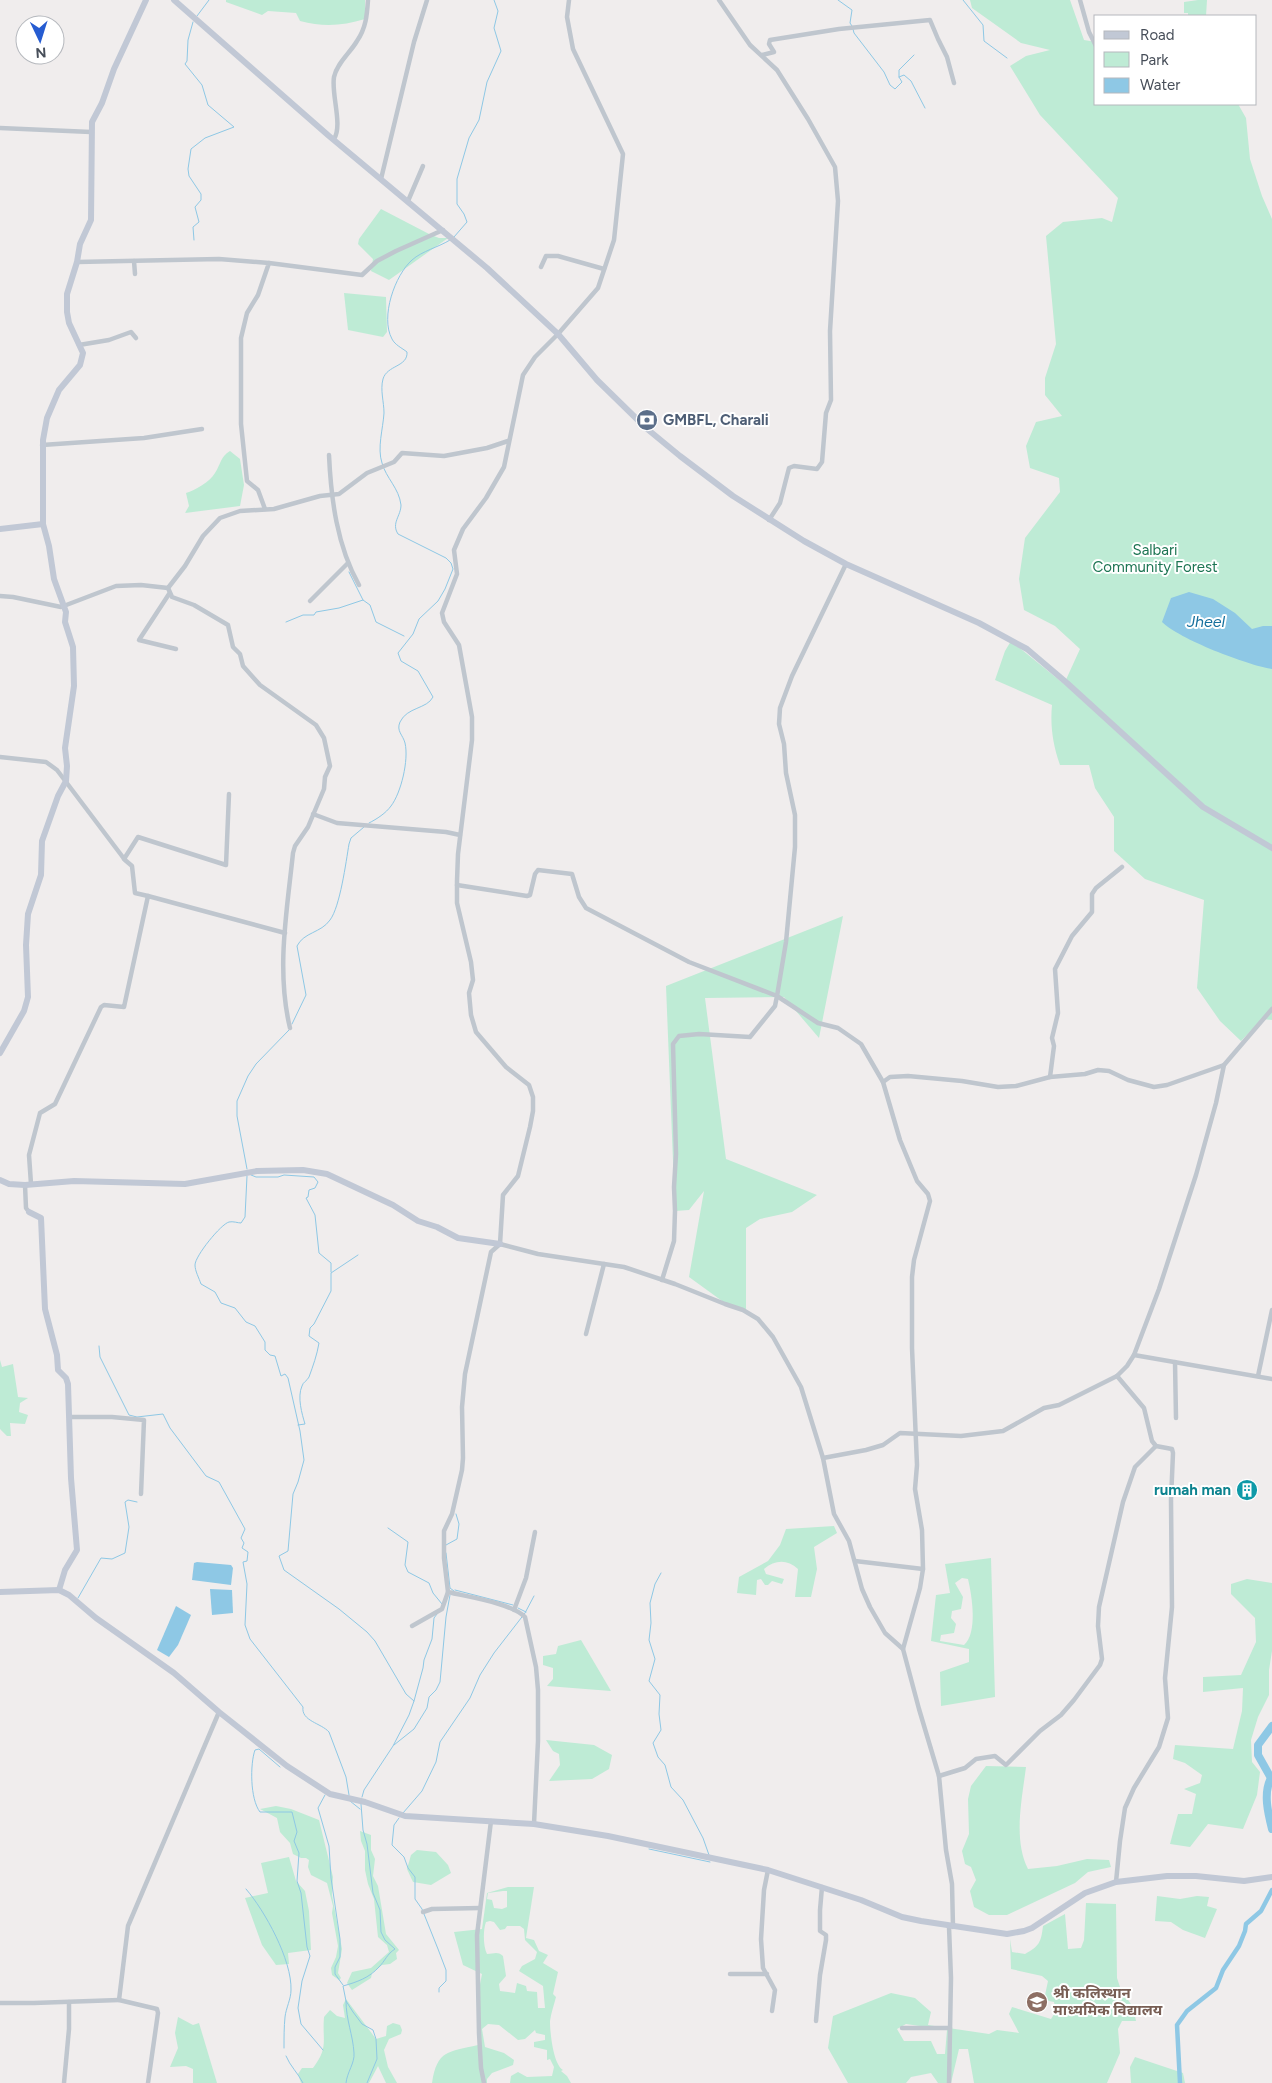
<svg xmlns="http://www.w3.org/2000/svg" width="1272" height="2083" font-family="Figtree,'Noto Sans Devanagari',sans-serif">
<rect width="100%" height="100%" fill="#f0eded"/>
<g fill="#beebd5" fill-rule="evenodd">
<path d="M226 0H365V19C342 26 323 27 300 21L296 13 268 11 262 15 226 2Z"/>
<path d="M970 0H1070L1084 40 1096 42V104H1238L1246 118 1250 159 1262 196 1272 219V1020L1262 1019 1241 1041 1220 1021 1197 988 1204 900 1145 879 1114 851V817L1095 788 1089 765H1060C1053 745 1050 726 1052 705L995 680 1005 651 1011 641 1064 684 1080 649 1055 626 1024 610 1019 579 1025 538 1060 492 1059 478 1030 468 1026 446 1036 422 1062 416 1045 395V378L1056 344 1046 236 1063 222 1102 218 1112 222 1118 198 1040 115 1010 66 1026 56 1050 50 1021 43 972 8Z"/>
<path d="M1198 0H1207L1206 16H1188V13H1184V2Z"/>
<path d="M381 209 431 235 439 238H448L389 280 371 271 373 259 358 244 359 239Z"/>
<path d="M344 293 386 297 387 332 383 337 348 330Z"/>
<path d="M230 451 240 459 244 485 240 506 185 513 189 506 186 493C195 490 210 482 215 473 221 464 220 457 230 451Z"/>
<path d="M843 916 819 1038 784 997 705 998 726 1159 817 1195 792 1212 760 1219 746 1228V1311L729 1306 689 1277 704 1191 689 1210 675 1211 666 986Z"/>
<path d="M0 1360 2 1367 13 1364 18 1397 28 1398 20 1403 19 1412 28 1415 25 1424 10 1423 11 1436H7L0 1429Z"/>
<path d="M834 1526 837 1533 814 1547 817 1569 811 1597H795L798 1569C787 1559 775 1560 764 1569L766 1574 784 1579 782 1584 772 1581 768 1585H765L761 1579 757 1580 756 1595 737 1593 739 1577 768 1561 780 1545 786 1529Z"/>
<path d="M991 1558 995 1697 941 1706 940 1672 969 1662V1649L931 1641 936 1595 950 1593 945 1564ZM962 1578 968 1579C972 1596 978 1633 964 1645L940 1641 941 1635 954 1633 956 1624 951 1618 952 1611 961 1609 963 1597 955 1583Z"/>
<path d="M1247 1579 1272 1583V1651L1269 1670V1695L1258 1717 1251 1740 1252 1762 1260 1772 1257 1795 1243 1829 1208 1824 1190 1847 1170 1844 1178 1814H1192L1196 1794 1184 1789 1200 1783 1202 1775 1185 1763 1173 1759 1175 1745 1233 1749 1242 1711 1243 1688 1203 1692V1677L1241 1675 1256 1642 1255 1618 1231 1594V1584Z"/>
<path d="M581 1640 611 1691 547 1686 553 1679V1668L543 1665V1656L556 1654 558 1646Z"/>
<path d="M546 1740 594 1745 612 1755 609 1769 592 1779 549 1781 560 1765 559 1754 553 1751Z"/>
<path d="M986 1766 1026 1767C1022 1799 1013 1840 1028 1869L1057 1866 1087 1859 1109 1860 1111 1867 1088 1872 1075 1883 1007 1915H989L974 1907 970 1891 976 1880 971 1867 965 1864 962 1851 969 1834 968 1799 971 1786Z"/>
<path d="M276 1806 291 1809 319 1820 333 1877 332 1895 342 1949 338 1973 341 1978 339 1980 332 1975 331 1968 336 1957 338 1946 332 1913 333 1906 327 1883 311 1875 308 1867 309 1860 306 1858H301L293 1854 290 1843 280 1832 277 1818 260 1809Z"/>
<path d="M360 1831 371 1835V1850L375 1859 373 1876 378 1886 386 1934 399 1950 396 1953 397 1959 390 1964 382 1965 372 1973 371 1978 352 1990 347 1983 352 1972 371 1968 389 1952 387 1945 378 1937 374 1899 368 1884 365 1870V1851L361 1841Z"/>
<path d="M417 1850 436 1852 448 1865 451 1873 431 1885 413 1882 407 1869 411 1855Z"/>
<path d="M289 1857 296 1881 305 1891 309 1911 311 1950 288 1953 289 1964 276 1965 262 1945 245 1898 268 1893 261 1863Z"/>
<path d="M508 1887H534L526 1938 534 1940 539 1951 548 1955 543 1963 558 1972 553 1994 556 1997C554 2005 551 2013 550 2021 550 2032 553 2064 563 2070L561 2071 567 2076 571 2083H510L511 2076 518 2072 527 2077 552 2076 554 2067 550 2059 547 2060V2050L534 2047V2042L545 2040V2035L536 2033 535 2030 525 2039 518 2040 499 2025 488 2024 482 2029 485 2047 504 2053 514 2060 513 2065 492 2073 487 2079V2083H432C437 2050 448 2052 478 2045V1994L482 1974 463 1965 454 1932 482 1929 487 1893ZM503 1891H507V1907L502 1909 494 1908 492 1900 487 1899 488 1893ZM490 1921 494 1922 500 1930 505 1929 507 1926H520L524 1929 525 1940 537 1952 535 1959 522 1966 519 1971 543 1986 545 2008H538L537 1992 527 1991 526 1986 517 1983 515 1993 500 1991 499 1984 506 1976 503 1956C497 1951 494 1954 487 1954 483 1946 483 1930 486 1922Z"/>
<path d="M1157 1896 1180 1899 1197 1896 1209 1897 1207 1906 1217 1909 1205 1938 1183 1930 1171 1922 1155 1921Z"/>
<path d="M1086 1903 1116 1904 1117 1978 1121 1990 1133 2007 1136 2021H1122L1118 2029 1120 2053 1107 2083H974L968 2049H959L951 2083H938L931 2073 911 2077 906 2083H848L828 2048 833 2016 891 1993 915 1998 931 2012 928 2025 989 2034 997 2030 1019 2033 1009 2014 1012 2007 1051 2019 1056 2011 1054 2002 1044 2000 1048 1981 1042 1976 1011 1969 1010 1939 1012 1952 1025 1954C1039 1946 1041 1943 1043 1926L1065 1914 1068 1949 1081 1948 1084 1940ZM906 2024 947 2030 945 2054H937L931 2041H904L897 2029Z"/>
<path d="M346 1999 376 2039 386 2036 387 2026 393 2023 400 2025 402 2030 401 2034 389 2039 384 2050 388 2067 397 2083H386L378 2066 369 2083H301L298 2074 302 2068H313C329 2047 322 2041 324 2017L330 2010 337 2016 345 2018 343 2005Z"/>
<path d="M178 2017 193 2025 199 2023 217 2083H193V2069L186 2066 170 2067 178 2048 175 2033Z"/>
<path d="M1135 2057 1183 2073 1185 2083H1131L1130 2067Z"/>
</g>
<g fill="#8ec8e5">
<path d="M1189 592 1213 599 1235 613 1252 629 1263 626H1272V669C1247 665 1179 639 1162 622L1171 598Z"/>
<path d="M197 1562 231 1565 233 1568 231 1585 192 1580 194 1563Z"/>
<path d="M210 1589 232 1590 233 1613 212 1615Z"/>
<path d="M176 1606 191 1615 178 1645 169 1657 157 1650Z"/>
</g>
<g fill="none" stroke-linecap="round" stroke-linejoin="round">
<g stroke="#8ec8e5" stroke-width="1">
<path d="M838 0 852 10 850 23 852 26"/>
<path d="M963 0 983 25 984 41 1007 58"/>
<path d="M197 16 209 0"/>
<path d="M193 22 188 40 187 61 185 64 202 85 208 105 234 127 205 138 191 149 188 169 189 176 201 194V200L195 207 199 222 193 227 194 240"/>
<path d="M853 29 854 33 884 72 890 85 895 89 902 82 899 77V70L914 55"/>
<path d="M899 77 904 75 911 81 925 108"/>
<path d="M454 237 467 222 464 214 457 204V179L469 138 479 120 487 82 501 51 494 28 498 11 494 0"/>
<path d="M349 572 363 600"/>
<path d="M286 622 303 615H314L316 612 339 608 363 600 370 605 376 622 404 636"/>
<path d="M369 823C377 819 386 813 391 806 401 793 409 760 405 743 403 735 396 731 400 722 407 707 427 709 433 697L418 671 401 661 398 653 413 634 419 619 438 601 445 589 453 569 451 563 446 558 398 534C391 523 401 516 401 505 399 488 386 478 382 463 377 448 383 429 384 413 384 402 380 390 383 379 387 365 408 367 407 352 402 348 395 345 392 339 380 317 395 275 412 260 422 251 439 247 450 240"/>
<path d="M292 1024 306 995 297 946C304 932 321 933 330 920 340 907 346 862 349 844L351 838 364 827"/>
<path d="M247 1169 237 1116V1101L248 1076 256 1064 289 1030"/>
<path d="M251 1175 256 1177H278L284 1175 314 1177 318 1182 315 1188 309 1190 308 1197 306 1198 315 1215 319 1253 331 1263V1272"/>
<path d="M247 1176 245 1217 241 1223C238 1223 233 1221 229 1222 221 1224 195 1256 195 1265 195 1271 199 1278 201 1284L215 1292 221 1303 235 1308 246 1322 255 1326 265 1342V1350L270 1355 275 1356 281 1376 285 1374 288 1378 300 1431 304 1460 298 1482 293 1494 288 1551 279 1556 284 1570 339 1609 367 1632 375 1641 406 1694 414 1701 409 1715 393 1746 364 1790 362 1797"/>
<path d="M99 1346 100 1357 129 1415 137 1417 163 1414 170 1428 206 1476 219 1482 245 1529 241 1538 244 1543 242 1548 248 1552 247 1561 243 1562 247 1584 245 1625 250 1639 303 1707C301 1721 321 1723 329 1732L346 1777 349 1795"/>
<path d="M298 1425 305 1424C302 1414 297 1397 302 1386 303 1382 307 1381 309 1377 313 1366 317 1355 319 1343L309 1336 310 1328 314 1324 331 1291V1273L358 1255"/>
<path d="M388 1528 408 1542 405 1565 408 1572 429 1583 433 1593 442 1604"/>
<path d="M446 1545 457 1539 459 1524 456 1514"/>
<path d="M446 1553 450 1588 454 1591"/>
<path d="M661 1573 655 1584 650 1603 651 1623 649 1640 655 1659 649 1681 660 1695 659 1714 661 1730 653 1743 658 1757 665 1765 671 1787 683 1800 703 1838 709 1855"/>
<path d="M455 1590 513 1605"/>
<path d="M78 1598 101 1558 112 1559 125 1553 129 1527 125 1502 128 1500 137 1502"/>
<path d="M518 1608 526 1612"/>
<path d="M414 1701 423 1668 424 1660 432 1639 434 1618 437 1614"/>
<path d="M394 1745 414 1729 427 1708 429 1697 436 1690 440 1682 446 1617 450 1595"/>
<path d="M280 1767 259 1749 255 1750C250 1764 250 1799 260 1812H292L297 1832 294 1841 299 1853 297 1881 301 1893 307 1947 310 1956 302 1981 298 2008 301 2024 323 2050"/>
<path d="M1271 1778 1272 1777"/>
<path d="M325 1795 318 1808 329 1846 331 1878 340 1939V1957L335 1967V1974L343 1985"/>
<path d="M350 1801 360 1809"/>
<path d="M361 1804 363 1830 367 1844 373 1893 380 1910 381 1932 385 1940 395 1949C387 1954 385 1961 379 1967 369 1978 357 1982 343 1986L346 2001 353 2012 362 2024 373 2030 376 2039 377 2059 367 2083"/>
<path d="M403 1813 422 1791 436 1762 440 1742 470 1698 480 1675 494 1653 525 1613 534 1596"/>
<path d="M399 1818 394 1825 392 1845 404 1857 408 1868 415 1877V1899L422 1909 438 1949 446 1970V1981L439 1988V1992"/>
<path d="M649 1849 710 1862"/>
<path d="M246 1889C265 1911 292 1960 291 1990 291 1999 286 2008 285 2017 284 2027 284 2037 284 2048"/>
<path d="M286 2056C290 2066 298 2073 303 2083"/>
<path d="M346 2083C347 2072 355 2063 354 2053 353 2035 346 2020 346 2001"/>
</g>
<path stroke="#8ec8e5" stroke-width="4.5" d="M1180 2083 1177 2025 1187 2011 1216 1988 1223 1970 1239 1946 1245 1931 1246 1924 1261 1911 1272 1890"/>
<path stroke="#8ec8e5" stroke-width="8" d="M1272 1726 1258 1745V1755L1271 1778C1263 1793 1268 1813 1272 1829"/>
<g stroke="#bfc6ce" stroke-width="4.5">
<path d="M719 0 750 45 777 70 808 119 835 167 838 201 830 331 831 400 826 413 822 462 817 469 794 466 789 468 780 503 769 520"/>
<path d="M1080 0 1089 32 1096 46"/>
<path d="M762 55 774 52 769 44 770 40 839 29 930 20 938 39 947 57 954 83"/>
<path d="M0 128 91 132"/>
<path d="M334 139C343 125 331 94 334 77 337 63 350 53 357 41 366 28 367 15 368 0"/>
<path d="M381 179 414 42 427 0"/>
<path d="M408 201 423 166"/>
<path d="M134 261 135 274"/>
<path d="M77 262 219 259 269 263 258 295 247 313 241 338V424L247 481 258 490 265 509"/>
<path d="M269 263 362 275 377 261 396 251 443 230"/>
<path d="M541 267 546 256H558L604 269"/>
<path d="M79 345 109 340 131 332 136 338"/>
<path d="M42 445 144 438 202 429"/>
<path d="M329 455C331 499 337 546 359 585"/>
<path d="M846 564 792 676 780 708 779 724 784 744 786 773 795 815V847L786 942 777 996 818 1023 838 1028 861 1044 883 1082 900 1140 917 1181 928 1194 930 1201 914 1260 912 1277V1348L917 1465 915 1489 922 1530 923 1569 920 1588 903 1649"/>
<path d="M168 588 172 597 194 605 228 625 233 647 240 654 243 666 260 685 316 725 324 738 330 766 325 777 324 789 308 827 295 846 293 853C287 911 276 970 290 1028"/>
<path d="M169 594 139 640 176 649"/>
<path d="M0 596 13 597 61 607 116 586 141 585 168 588 185 566 203 536 220 518 240 511 274 509 320 496 339 494 367 473 394 462 402 453 444 456 487 448 508 441"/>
<path d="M310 601 347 564"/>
<path d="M0 757 46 762 57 770 125 860 132 866 135 893 148 896"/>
<path d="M313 814 337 823 446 832 460 835"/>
<path d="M124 859 138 837 226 865 229 794"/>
<path d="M457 885 527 896 530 895 535 874 538 870 572 874 579 897 586 908 689 962 777 996 775 1006 750 1037 699 1034 679 1036 673 1044 676 1154 674 1187 675 1211 674 1241 662 1280"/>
<path d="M1272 1009 1224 1065 1216 1103 1196 1175 1159 1289 1134 1355 1272 1379"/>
<path d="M1050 1077 1054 1046 1052 1038 1058 1013 1055 969 1072 936 1092 912V894L1096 888 1122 867"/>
<path d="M883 1082 890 1077 908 1076 962 1081 998 1087 1016 1086 1050 1077 1085 1074 1098 1070 1109 1071 1128 1080 1154 1087 1167 1085 1224 1065"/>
<path d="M31 1184 29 1155 40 1113 55 1104 101 1007 104 1005 124 1007 148 896 285 933"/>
<path d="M25 1185 26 1208 29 1212"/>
<path d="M500 1244 538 1254 624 1267 675 1284 725 1304 743 1310 758 1319 773 1337 801 1387 823 1458 834 1514 849 1541 862 1589 870 1607 885 1633 903 1649 919 1709 939 1776 946 1850 952 1884 953 1927"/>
<path d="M586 1334 604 1264"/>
<path d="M1175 1362 1176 1418"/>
<path d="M1258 1376 1272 1310"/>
<path d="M69 1417H112L144 1420 141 1494"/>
<path d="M823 1458 866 1450 883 1445 900 1433 961 1436 1003 1431 1044 1408 1059 1405 1117 1376 1127 1366 1134 1355"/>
<path d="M855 1561 923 1569"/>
<path d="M514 1610 526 1578 535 1532"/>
<path d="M412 1626 442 1609 448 1592"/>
<path d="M939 1776 965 1768 976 1759 995 1756 1006 1765 1040 1731 1061 1715 1074 1700 1100 1665 1102 1659 1098 1626 1099 1607 1123 1502 1135 1467 1156 1446"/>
<path d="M534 1824 538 1741V1690L536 1667 525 1617C511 1603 468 1597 448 1592L444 1558V1531L452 1514 462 1470 463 1458 462 1407 465 1374 491 1252 500 1244 503 1195 518 1176 530 1127 533 1111V1097L529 1085 506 1067 476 1032 471 1015 469 993 473 980 471 962 457 903V881L458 854 472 740V717L459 645 444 622 442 613 457 574 454 550 463 529 486 498 504 467 523 375 535 357 558 334 598 288 614 240 623 154 573 49 567 17 569 0"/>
<path d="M768 1870 764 1890 761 1939 763 1968 775 1990 772 2011"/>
<path d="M1116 1882 1120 1841 1125 1808 1134 1788 1159 1747 1168 1718 1165 1678 1172 1607 1171 1500 1173 1453 1172 1449 1156 1446 1152 1441 1144 1408 1117 1376"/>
<path d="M423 1912 432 1909 480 1908"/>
<path d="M730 1974H767"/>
<path d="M0 2003H34L119 2000"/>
<path d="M816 2021 820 1975 826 1940V1935L820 1931V1910L822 1887"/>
<path d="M902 2028H950"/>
<path d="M64 2083 69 2029V2002"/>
<path d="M148 2083 158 2013 157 2009 119 2000 128 1926 219 1712"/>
<path d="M484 2083 481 2068 479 2033 477 1935 491 1821"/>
<path d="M949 2083 951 1978 949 1927"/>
</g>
<g stroke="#c1c8d5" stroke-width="6">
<path d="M174 0 329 136 487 268 558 334 597 380 646 428 680 456 733 496 804 541 846 564 979 623 1027 649 1067 683 1203 807 1272 848"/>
<path d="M0 529 43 524"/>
<path d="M0 1053 24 1011 28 997 26 945 28 914 41 875 42 841 58 796 66 781 67 766 65 748 74 686 73 647 65 622 66 612 54 579 49 546 43 524V440L47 418 59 390 80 365 83 353 69 323 67 312V294L77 262 80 244 91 220 92 122 102 103 114 69 146 0"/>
<path d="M0 1180 9 1184 25 1185 74 1181 185 1184 257 1171 303 1170 327 1174 393 1205 418 1221 437 1227 458 1238 500 1244"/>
<path d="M29 1212 41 1218 45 1309 57 1355 58 1370 66 1378 68 1384 71 1478 77 1550 65 1570 59 1590"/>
<path d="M0 1592 59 1590 69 1595 96 1618 174 1673 219 1712 287 1766 330 1794 365 1802 405 1816 534 1824 608 1836 768 1870 861 1900 902 1917 921 1921 1007 1934 1024 1931 1032 1928 1085 1893 1116 1882 1167 1876H1196L1244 1881 1272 1877"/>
</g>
</g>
<defs>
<g id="bank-disc" transform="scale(1.125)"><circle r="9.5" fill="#5c6f8a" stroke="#fff"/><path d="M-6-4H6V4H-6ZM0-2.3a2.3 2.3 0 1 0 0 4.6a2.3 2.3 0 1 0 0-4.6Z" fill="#fff"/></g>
<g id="building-disc" transform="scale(1.125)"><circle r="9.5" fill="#0f9aa8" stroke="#fff"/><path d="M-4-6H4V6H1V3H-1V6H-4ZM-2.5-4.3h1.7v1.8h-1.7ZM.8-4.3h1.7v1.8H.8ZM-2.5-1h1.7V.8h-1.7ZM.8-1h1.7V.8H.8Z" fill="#fff"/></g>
<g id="school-disc" transform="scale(1.125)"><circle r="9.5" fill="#8d6e63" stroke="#fff"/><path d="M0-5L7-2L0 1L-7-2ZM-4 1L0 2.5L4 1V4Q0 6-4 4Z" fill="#fff"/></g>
</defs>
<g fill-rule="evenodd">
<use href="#bank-disc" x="647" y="420"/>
<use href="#building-disc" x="1247" y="1490"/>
<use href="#school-disc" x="1037" y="2002"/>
</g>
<g text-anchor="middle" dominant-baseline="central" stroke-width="4" stroke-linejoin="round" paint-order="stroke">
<g font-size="15" font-weight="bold" fill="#4e5e75" stroke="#fff" text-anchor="start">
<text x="663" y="420">GMBFL, Charali</text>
</g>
<g font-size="15" fill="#1d7553" stroke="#fff">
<text x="1155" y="550">Salbari<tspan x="1155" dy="17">Community Forest</tspan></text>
</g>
<g font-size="15" font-weight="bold" fill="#0d838f" stroke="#fff" text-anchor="end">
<text x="1231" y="1490">rumah man</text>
</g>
<g font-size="15" font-weight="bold" fill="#785e54" stroke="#fff" text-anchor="start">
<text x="1053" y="1993">श्री कलिस्थान<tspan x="1053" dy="17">माध्यमिक विद्यालय</tspan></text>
</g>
<g font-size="16" font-style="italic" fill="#16709d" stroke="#fff">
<text x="1206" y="621">Jheel</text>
</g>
</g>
<rect x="1094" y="15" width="162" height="90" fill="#ffffff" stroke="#b5b8bd"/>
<rect x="1104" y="31" width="25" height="8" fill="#c1c8d5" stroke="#b5b8bd"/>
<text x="1140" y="40" font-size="15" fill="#474e59">Road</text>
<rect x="1104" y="52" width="25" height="15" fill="#beebd5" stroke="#b5b8bd"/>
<text x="1140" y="65" font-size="15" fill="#474e59">Park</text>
<rect x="1104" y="78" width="25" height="15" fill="#8ec8e5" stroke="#b5b8bd"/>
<text x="1140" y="90" font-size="15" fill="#474e59">Water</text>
<g transform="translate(40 40) rotate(176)"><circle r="24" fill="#ffffff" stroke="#b5b8bd"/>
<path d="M0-4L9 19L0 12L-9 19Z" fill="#265cd1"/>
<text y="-8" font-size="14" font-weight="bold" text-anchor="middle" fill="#474e59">N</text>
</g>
</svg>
